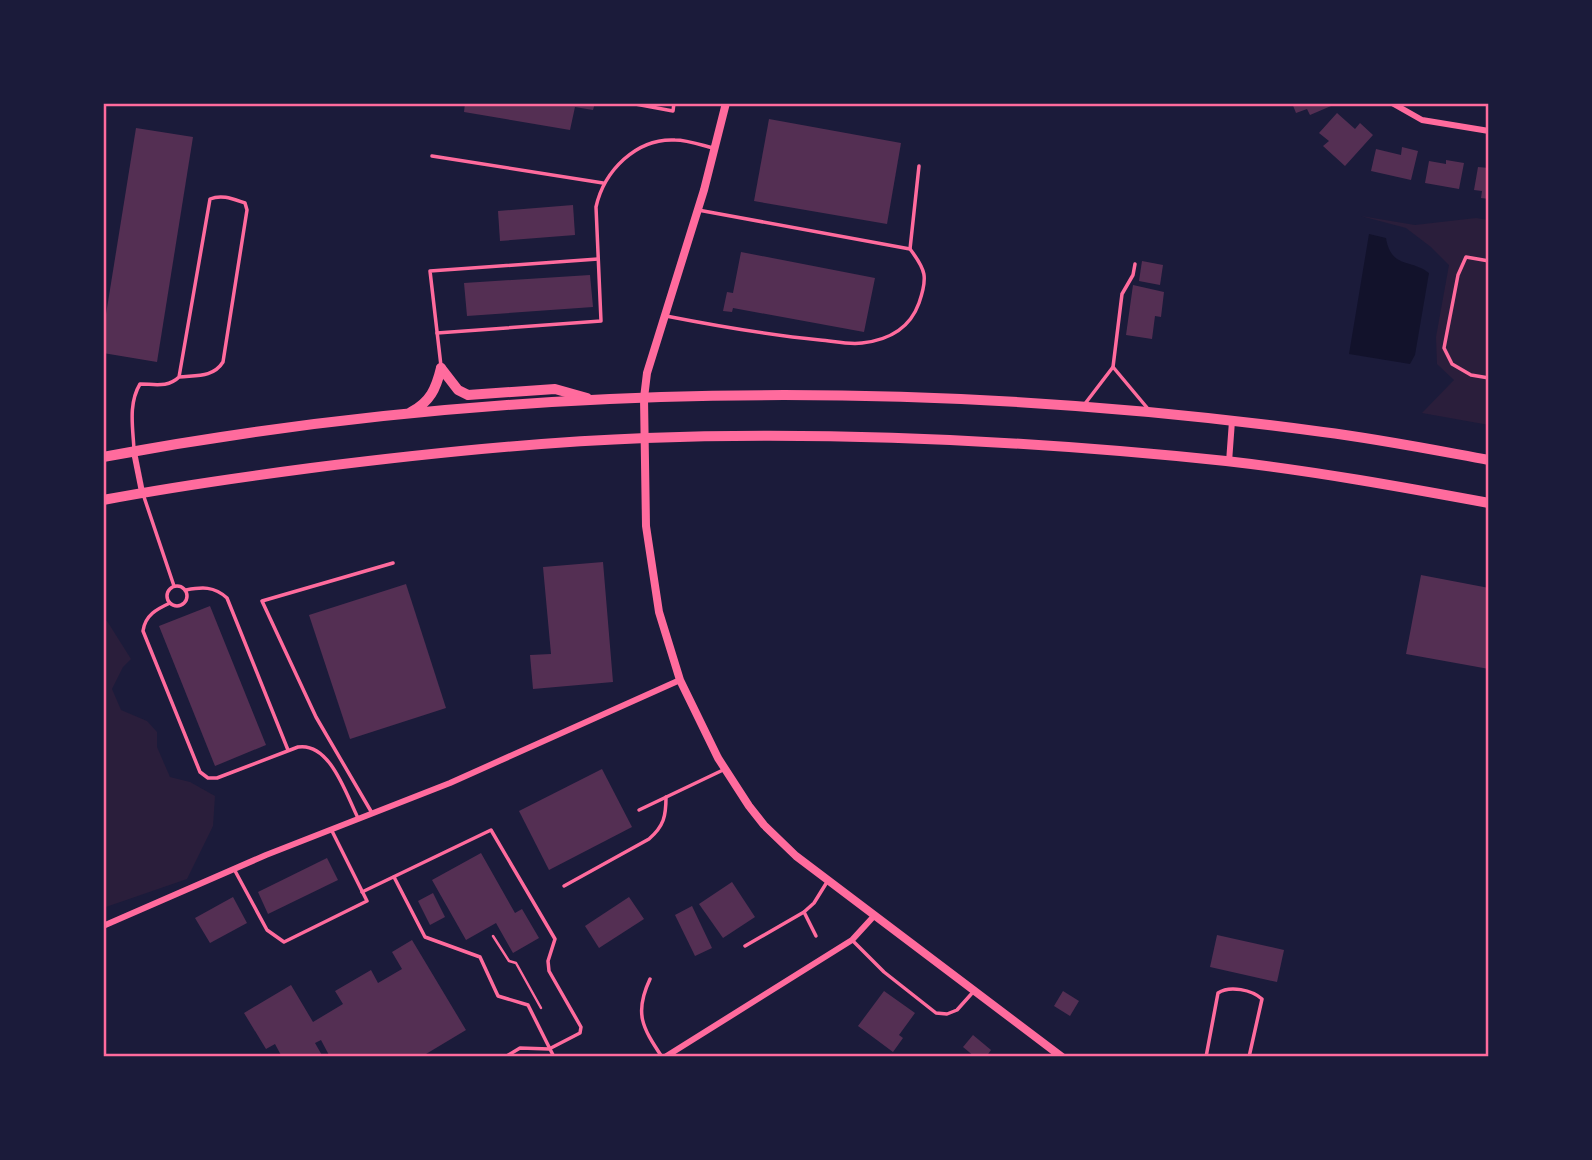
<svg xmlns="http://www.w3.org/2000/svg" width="1592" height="1160" font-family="Rubik,sans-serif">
<rect width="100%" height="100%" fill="#1b1b3a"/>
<g fill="#2a1e3b">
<path d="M1361 216 1415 225 1476 218 1489 220V425L1422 413 1454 380 1437 364 1436 337 1449 265 1431 247 1406 228Z"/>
<path d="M103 620 107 621 131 659 123 667 112 689 121 710 147 721 157 732V747L170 777 190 782 215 796 213 826 187 879 103 908Z"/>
</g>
<path fill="#12122b" d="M1369 234 1386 238C1391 269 1412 259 1429 273L1415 355 1410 364 1349 354Z"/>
<g fill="#542f53">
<path d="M465 103H595L593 110 575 107 570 130 464 112Z"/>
<path d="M1292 103H1338L1310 115 1307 109 1296 113Z"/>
<path d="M1337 113 1355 129 1360 123 1373 135 1345 166 1323 146 1329 141 1319 133Z"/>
<path d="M769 119 901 143 887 224 754 201Z"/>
<path d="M136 128 193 137 157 362 103 353V333Z"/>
<path d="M1402 147 1418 151 1411 180 1371 171 1376 149 1401 155Z"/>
<path d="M1446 160 1464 163 1459 189 1425 183 1429 161 1446 164Z"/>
<path d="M1478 167 1489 168V199L1481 198 1482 191 1474 190Z"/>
<path d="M573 205 575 235 500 241 498 211Z"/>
<path d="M741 252 875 278 864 332 733 308 732 312 723 311 727 292 733 293Z"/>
<path d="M1142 261 1163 265 1160 285 1139 281Z"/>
<path d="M590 275 593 307 467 316 464 283Z"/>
<path d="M1133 285 1164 292 1161 317 1155 316 1152 339 1126 335Z"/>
<path d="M603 562 613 682 533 689 530 655 551 654 543 567Z"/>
<path d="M1421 575 1489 588V669L1406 654Z"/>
<path d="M406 584 446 708 350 739 309 615Z"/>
<path d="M210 606 266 745 215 766 159 626Z"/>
<path d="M602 769 632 827 549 870 519 811Z"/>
<path d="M481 853 515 913 522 909 539 938 513 953 496 923 466 940 432 880Z"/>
<path d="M327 858 338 880 268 914 258 892Z"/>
<path d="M732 882 755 917 723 938 699 904Z"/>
<path d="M433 893 445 917 430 925 418 901Z"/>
<path d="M233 897 247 923 210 943 195 918Z"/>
<path d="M629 897 644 919 599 948 585 926Z"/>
<path d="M692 906 712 948 695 956 675 915Z"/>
<path d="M1217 935 1284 950 1277 982 1210 967Z"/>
<path d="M412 940 466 1030 421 1057H330L321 1040 315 1043 323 1057H282L275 1044 266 1049 244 1013 291 985 313 1022 343 1004 335 991 371 970 378 983 402 969 392 952Z"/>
<path d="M884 991 915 1013 899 1035 903 1038 893 1052 858 1026Z"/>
<path d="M1063 991 1079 1001 1070 1016 1054 1006Z"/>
<path d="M973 1035 991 1050 986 1057H975L963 1047Z"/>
</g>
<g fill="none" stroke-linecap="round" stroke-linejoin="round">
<path stroke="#ff6b9d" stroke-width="2.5" d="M493 936 509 961 516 963 541 1008"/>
<g stroke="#ff6b9d" stroke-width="3.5">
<path d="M630 103 673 111 674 103"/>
<path d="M432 156 603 183"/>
<path d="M910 249 919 166"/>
<path d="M1489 261 1466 257 1458 275 1444 348 1452 364 1471 375 1489 378"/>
<path d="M666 316C717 326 768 335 820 340 833 341 849 345 862 343 889 340 910 328 919 303 928 277 926 270 910 249L698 210"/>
<path d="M437 333 601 321 596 207C604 171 636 138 675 140 687 140 701 145 713 148"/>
<path d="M441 366 430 271 598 259"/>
<path d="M1113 367 1122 294 1133 275 1135 264"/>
<path d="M1084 405 1113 367 1149 410"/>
<path d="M134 450C133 428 128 404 140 384 154 384 168 388 179 377L210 199C222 194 233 199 245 203L247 210 223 362C213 378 195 375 179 377"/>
<path d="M143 494 174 586"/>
<circle cx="177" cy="596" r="10"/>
<path d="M186 590C202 587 214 586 227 598L288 750"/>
<path d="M170 603C157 609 145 615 143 631L200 772 208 778H217L298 747C330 742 346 794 358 818"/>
<path d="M639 810 723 770"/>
<path d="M372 813 316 717 262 601 393 563"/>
<path d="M234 869 267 930 284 942 367 901 331 829"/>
<path d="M394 877 425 937 480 957 498 996 528 1005 554 1057"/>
<path d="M564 886 649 839C664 826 666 816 666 797"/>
<path d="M362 892 491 830 555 939 548 961 549 971 581 1027 580 1033 549 1049 520 1048 505 1057"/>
<path d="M804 912 816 936"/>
<path d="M852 940 884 972 936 1013 947 1014 957 1010 974 991"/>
<path d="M745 946 804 912 814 903 827 882"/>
<path d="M650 979C634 1013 642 1027 662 1057"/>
<path d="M1206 1057 1218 993C1230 985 1252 990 1262 999L1249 1057"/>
</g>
<g stroke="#ff6b9d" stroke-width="6">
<path d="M1392 103 1422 120 1489 131"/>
<path d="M134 452 142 492"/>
<path d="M1229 462 1232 421"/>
<path d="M103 926 266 855 450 783 680 680"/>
<path d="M665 1057 852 940 874 916"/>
</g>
<path stroke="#ff6b9d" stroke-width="8" d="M726 103 704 190 647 373 644 398 646 526 659 612 680 680 718 758 749 806 764 825 796 856 1062 1057"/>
<g stroke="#ff6b9d" stroke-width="10">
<path d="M441 368 458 390 468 395 555 389 587 398"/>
<path d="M411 412C430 402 436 389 441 368"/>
<path d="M103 457C505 382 919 377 1323 432 1379 439 1434 450 1489 460"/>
<path d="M103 500C172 487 242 477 311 468 422 454 534 442 646 438 839 431 1034 441 1226 461 1314 471 1402 487 1489 503"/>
</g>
</g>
<rect width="1592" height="1160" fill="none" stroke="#1b1b3a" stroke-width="210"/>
<rect x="105" y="105" width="1382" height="950" fill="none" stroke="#ff6b9d" stroke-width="2.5"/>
</svg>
